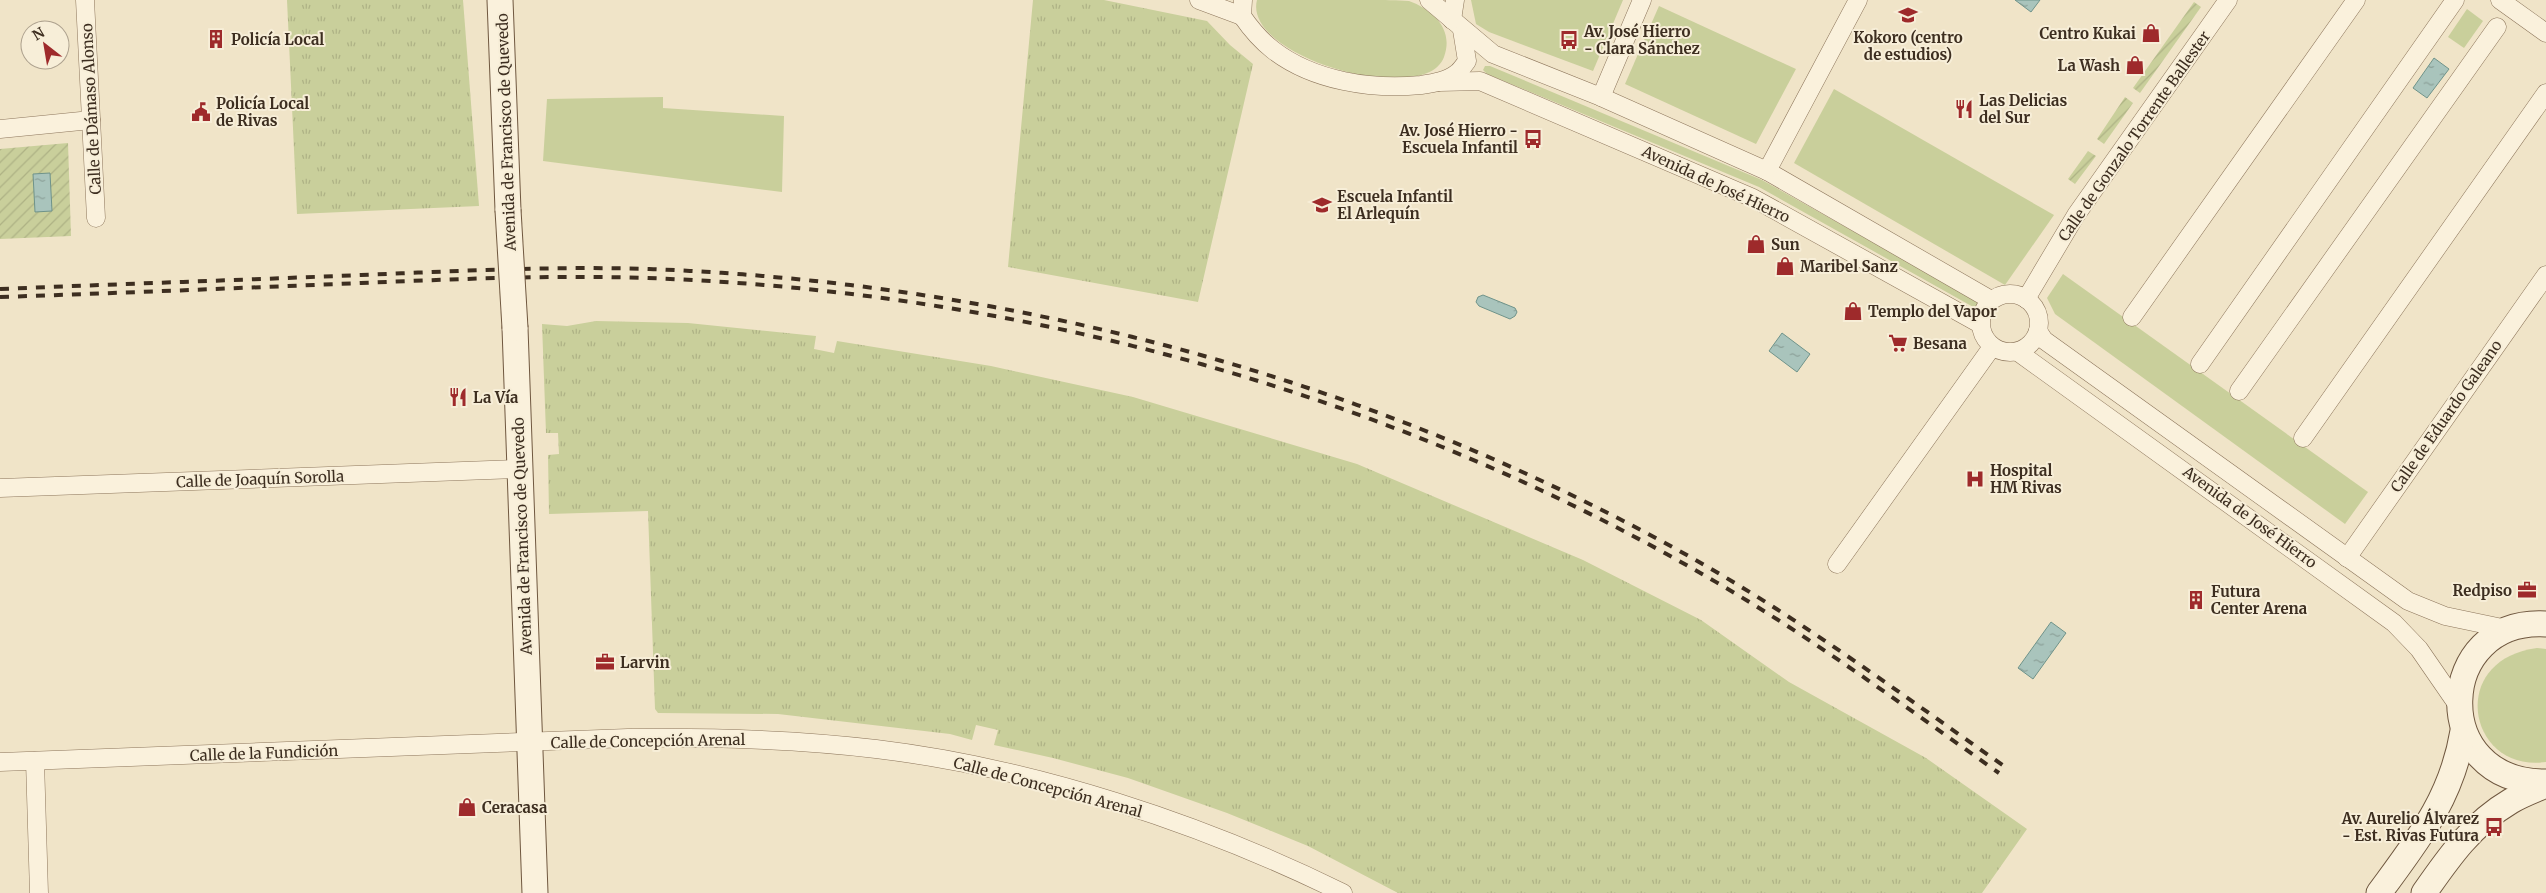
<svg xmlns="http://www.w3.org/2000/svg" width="2546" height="893" font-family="Merriweather,serif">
<defs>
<pattern id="grass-tufts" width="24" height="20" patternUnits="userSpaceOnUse" patternTransform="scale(1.25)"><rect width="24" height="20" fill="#c9cf9b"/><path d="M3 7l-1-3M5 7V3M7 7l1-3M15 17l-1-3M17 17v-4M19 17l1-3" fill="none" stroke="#aeb285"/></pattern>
<pattern id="garden-furrows" width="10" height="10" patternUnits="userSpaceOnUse" patternTransform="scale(1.25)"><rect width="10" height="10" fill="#c9cf9b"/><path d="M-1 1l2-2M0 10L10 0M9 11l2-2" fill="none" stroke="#aeb285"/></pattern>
<pattern id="water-ripples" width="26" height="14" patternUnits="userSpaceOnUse" patternTransform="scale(1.25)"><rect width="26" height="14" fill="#a9c4bc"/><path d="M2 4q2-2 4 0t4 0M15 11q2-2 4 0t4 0" fill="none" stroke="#8ba098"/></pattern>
</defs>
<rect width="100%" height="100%" fill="#f0e4c8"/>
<g fill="url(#grass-tufts)">
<path d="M287 0H463L479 206 297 214Z"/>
<path d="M1033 0H1104L1207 21 1230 45 1253 64 1198 302 1008 267Z"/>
<path d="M596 321 688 323 816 336 814 349 834 353 837 341 991 366 1133 397 1357 464 1583 560 1701 620 1789 682 1926 758 2027 829 1982 893H1398L1308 846 1227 813 1128 778 1053 758 994 745 998 730 976 725 972 740 950 734 778 714 658 713 655 709 648 511 549 514 548 455 559 454 558 433H546L542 324 567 326Z"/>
</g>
<g fill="#c9cf9b">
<path d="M1257 0C1295 0 1333 0 1371 0 1382 0 1398 0 1409 1 1434 10 1454 30 1444 57 1425 109 1242 57 1257 0Z"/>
<path d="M1471 0H1623L1593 71 1489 32 1476 24Z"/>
<path d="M1659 6 1796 69 1756 144 1625 84Z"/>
<path d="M2467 9 2483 21 2464 48 2448 37Z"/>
<path d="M1485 66H1490L1762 180 1979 302 1975 308 1759 187 1487 74 1483 70Z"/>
<path d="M1834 89 2054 215 2005 285 1794 163Z"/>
<path d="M663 97V108L784 116 782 192 543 161 547 99Z"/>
<path d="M2063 274 2368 492 2345 524 2055 314 2047 298Z"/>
<path d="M2537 648 2546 649V762C2468 773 2446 660 2537 648Z"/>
</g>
<g fill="url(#garden-furrows)">
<path d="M2194 2 2201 7 2140 93 2133 88Z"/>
<path d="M2125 97 2133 103 2104 144 2097 139Z"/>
<path d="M68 143 71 236 0 239V149Z"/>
<path d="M2088 151 2096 156 2075 184 2068 179Z"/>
</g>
<g fill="url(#water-ripples)" stroke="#6f938a">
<path d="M2015 0H2040L2031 12Z"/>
<path d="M2434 58 2449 69 2427 98 2413 88Z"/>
<path d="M50 173 52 211 35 212 33 174Z"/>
<path d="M1483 295 1515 308 1517 312 1515 316 1510 319 1479 306 1476 302 1478 297Z"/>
<path d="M1782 333 1810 354 1797 372 1769 351Z"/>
<path d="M2051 622 2066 633 2033 679 2018 668Z"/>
</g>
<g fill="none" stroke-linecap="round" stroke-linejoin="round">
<g stroke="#8d765c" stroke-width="19">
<g id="street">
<path d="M85 0 96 218"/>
<path d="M1199 0 1242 16"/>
<path d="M1243 0 1242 16C1251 29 1260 40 1273 50 1313 81 1372 90 1421 85 1434 83 1447 81 1457 73 1461 70 1464 65 1467 61L1462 30"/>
<path d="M1429 0 1493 54 1601 97 1767 171 1991 300"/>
<path d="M2500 0 2546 33"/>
<path d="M1452 20 1455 0"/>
<path d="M1439 82 1480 81 1753 198 1980 324"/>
<path d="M1601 97 1642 0"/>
<path d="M0 129 91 120"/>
<path d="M1767 171 1858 0"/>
<circle cx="2010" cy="323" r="29"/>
<path d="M2026 299 2076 215 2228 0"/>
<path d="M2132 317 2356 0"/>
<path d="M2038 331 2044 340 2408 601 2445 616 2507 629"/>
<path d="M2018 352 2394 623 2419 649 2459 707"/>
<path d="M2200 364 2455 0"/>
<path d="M2239 391 2497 27"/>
<path d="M2303 438 2546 93"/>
<path d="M0 488 520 469"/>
<path d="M2347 558 2546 275"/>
<path d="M1837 564 1992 347"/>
<path d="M35 761 39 893"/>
<path d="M0 762 628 738C711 737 794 739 876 749 1034 768 1201 823 1343 893"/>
</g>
</g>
<g stroke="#6f573f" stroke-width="27">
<g id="secondary">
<path d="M500 0 508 210"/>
<path d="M515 328 535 893"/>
<path d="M2546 624C2435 617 2427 783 2546 782"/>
<path d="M2379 893C2418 840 2452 798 2463 731"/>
<path d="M2424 893C2449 857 2472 824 2511 801 2521 795 2534 790 2546 785"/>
</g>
</g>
<use href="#street" stroke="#faf1dc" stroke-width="18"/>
<use href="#secondary" stroke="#faf1dc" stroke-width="25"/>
<g stroke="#3d2e20" stroke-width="4" stroke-dasharray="9 9" stroke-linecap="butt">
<path d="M0 289C120 284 241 280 361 275 457 271 553 266 649 269 1021 283 1390 383 1713 570 1814 629 1908 699 2004 766"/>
<path d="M0 297C120 293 240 288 361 283 456 279 551 275 647 278 1018 291 1387 391 1709 578 1810 636 1904 706 1999 773"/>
</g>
<g stroke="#6f573f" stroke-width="27" stroke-linecap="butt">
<path id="secondary-bridge" d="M508 210 515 328"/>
</g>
<use href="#secondary-bridge" stroke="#faf1dc" stroke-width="25"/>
</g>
<defs>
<g id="school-bare" transform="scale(1.5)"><path d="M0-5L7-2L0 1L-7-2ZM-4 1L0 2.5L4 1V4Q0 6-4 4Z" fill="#9e2a2b" stroke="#f7eed8" stroke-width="2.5" paint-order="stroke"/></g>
<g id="shop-bare" transform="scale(1.5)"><path d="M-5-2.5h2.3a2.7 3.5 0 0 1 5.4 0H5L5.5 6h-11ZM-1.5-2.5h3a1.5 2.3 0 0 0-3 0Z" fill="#9e2a2b" stroke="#f7eed8" stroke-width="2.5" paint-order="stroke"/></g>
<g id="building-bare" transform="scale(1.5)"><path d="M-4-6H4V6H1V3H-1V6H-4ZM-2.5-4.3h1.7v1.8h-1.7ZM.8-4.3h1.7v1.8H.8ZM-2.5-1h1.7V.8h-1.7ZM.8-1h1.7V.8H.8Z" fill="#9e2a2b" stroke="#f7eed8" stroke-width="2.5" paint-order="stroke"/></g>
<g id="bus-bare" transform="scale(1.5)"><path d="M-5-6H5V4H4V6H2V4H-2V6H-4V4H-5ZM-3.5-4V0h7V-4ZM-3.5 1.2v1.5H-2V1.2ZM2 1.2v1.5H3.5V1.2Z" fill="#9e2a2b" stroke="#f7eed8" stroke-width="2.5" paint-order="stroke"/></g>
<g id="restaurant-bare" transform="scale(1.5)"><path d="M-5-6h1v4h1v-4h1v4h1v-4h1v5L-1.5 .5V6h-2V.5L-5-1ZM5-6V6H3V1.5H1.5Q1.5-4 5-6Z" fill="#9e2a2b" stroke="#f7eed8" stroke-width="2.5" paint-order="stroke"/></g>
<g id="civic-bare" transform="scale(1.5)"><path d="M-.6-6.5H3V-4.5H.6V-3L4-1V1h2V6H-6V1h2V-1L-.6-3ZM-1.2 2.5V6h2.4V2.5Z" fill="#9e2a2b" stroke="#f7eed8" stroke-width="2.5" paint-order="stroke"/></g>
<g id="supermarket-bare" transform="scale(1.5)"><path d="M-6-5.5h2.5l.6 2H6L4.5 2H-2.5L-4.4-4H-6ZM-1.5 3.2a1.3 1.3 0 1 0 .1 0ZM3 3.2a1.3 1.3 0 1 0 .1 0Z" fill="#9e2a2b" stroke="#f7eed8" stroke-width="2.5" paint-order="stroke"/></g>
<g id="hospital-bare" transform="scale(1.5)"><path d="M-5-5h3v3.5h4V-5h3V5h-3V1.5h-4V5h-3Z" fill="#9e2a2b" stroke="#f7eed8" stroke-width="2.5" paint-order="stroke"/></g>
<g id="office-bare" transform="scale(1.5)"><path d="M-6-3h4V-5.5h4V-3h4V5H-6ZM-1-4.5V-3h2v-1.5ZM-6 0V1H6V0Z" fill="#9e2a2b" stroke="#f7eed8" stroke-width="2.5" paint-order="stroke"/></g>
</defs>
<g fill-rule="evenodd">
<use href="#school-bare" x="1908" y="15"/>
<use href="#shop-bare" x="2151" y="33"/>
<use href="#building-bare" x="216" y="39"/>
<use href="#bus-bare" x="1569" y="40"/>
<use href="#shop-bare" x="2135" y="65"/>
<use href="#restaurant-bare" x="1964" y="109"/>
<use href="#civic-bare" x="201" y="112"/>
<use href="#bus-bare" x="1533" y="139"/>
<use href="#school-bare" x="1322" y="205"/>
<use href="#shop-bare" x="1756" y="244"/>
<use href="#shop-bare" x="1785" y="266"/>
<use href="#shop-bare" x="1853" y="311"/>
<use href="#supermarket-bare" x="1898" y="343"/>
<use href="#restaurant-bare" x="458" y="397"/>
<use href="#hospital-bare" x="1975" y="479"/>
<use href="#office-bare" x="2527" y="590"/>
<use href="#building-bare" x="2196" y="600"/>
<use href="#office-bare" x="605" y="662"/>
<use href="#shop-bare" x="467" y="807"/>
<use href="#bus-bare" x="2494" y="827"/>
</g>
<g text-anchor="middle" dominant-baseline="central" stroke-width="4" stroke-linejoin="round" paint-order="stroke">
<g font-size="15" font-weight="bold" fill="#3d2e20" stroke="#f7eed8" text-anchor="start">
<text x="1584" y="31">Av. José Hierro<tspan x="1584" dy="17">- Clara Sánchez</tspan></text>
<text x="2136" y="33" text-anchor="end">Centro Kukai</text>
<text x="1908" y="37" text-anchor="middle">Kokoro (centro<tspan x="1908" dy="17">de estudios)</tspan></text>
<text x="231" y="39">Policía Local</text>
<text x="2120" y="65" text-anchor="end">La Wash</text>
<text x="1979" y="100">Las Delicias<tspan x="1979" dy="17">del Sur</tspan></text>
<text x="216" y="103">Policía Local<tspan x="216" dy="17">de Rivas</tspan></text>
<text x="1518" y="130" text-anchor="end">Av. José Hierro -<tspan x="1518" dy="17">Escuela Infantil</tspan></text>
<text x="1337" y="196">Escuela Infantil<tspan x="1337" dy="17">El Arlequín</tspan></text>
<text x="1771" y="244">Sun</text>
<text x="1800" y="266">Maribel Sanz</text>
<text x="1868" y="311">Templo del Vapor</text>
<text x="1913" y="343">Besana</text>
<text x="473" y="397">La Vía</text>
<text x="1990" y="470">Hospital<tspan x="1990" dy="17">HM Rivas</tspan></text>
<text x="2512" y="590" text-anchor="end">Redpiso</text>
<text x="2211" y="591">Futura<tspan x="2211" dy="17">Center Arena</tspan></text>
<text x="620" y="662">Larvin</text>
<text x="482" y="807">Ceracasa</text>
<text x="2479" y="818" text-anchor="end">Av. Aurelio Álvarez<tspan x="2479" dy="17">- Est. Rivas Futura</tspan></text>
</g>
<g font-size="15" fill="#3d2e20" stroke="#f7eed8">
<text transform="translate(91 109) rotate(-93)">Calle de Dámaso Alonso</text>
<text transform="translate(506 132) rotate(-92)">Avenida de Francisco de Quevedo</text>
<text transform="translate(2134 136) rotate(-55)">Calle de Gonzalo Torrente Ballester</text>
<text transform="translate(1716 184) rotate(25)">Avenida de José Hierro</text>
<text transform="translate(2446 416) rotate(-55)">Calle de Eduardo Galeano</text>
<text transform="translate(260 479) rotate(-2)">Calle de Joaquín Sorolla</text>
<text transform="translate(2250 517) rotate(36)">Avenida de José Hierro</text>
<text transform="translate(522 536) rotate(-92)">Avenida de Francisco de Quevedo</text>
<text transform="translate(648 741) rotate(-1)">Calle de Concepción Arenal</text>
<text transform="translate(264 753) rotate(-2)">Calle de la Fundición</text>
<text transform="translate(1048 787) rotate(15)">Calle de Concepción Arenal</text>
</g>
</g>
<g transform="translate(45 45) rotate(329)"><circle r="24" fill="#f7eed8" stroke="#ada18e"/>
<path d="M0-4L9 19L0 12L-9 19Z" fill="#9e2a2b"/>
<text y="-8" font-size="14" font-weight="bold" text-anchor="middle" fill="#3d2e20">N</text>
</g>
</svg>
